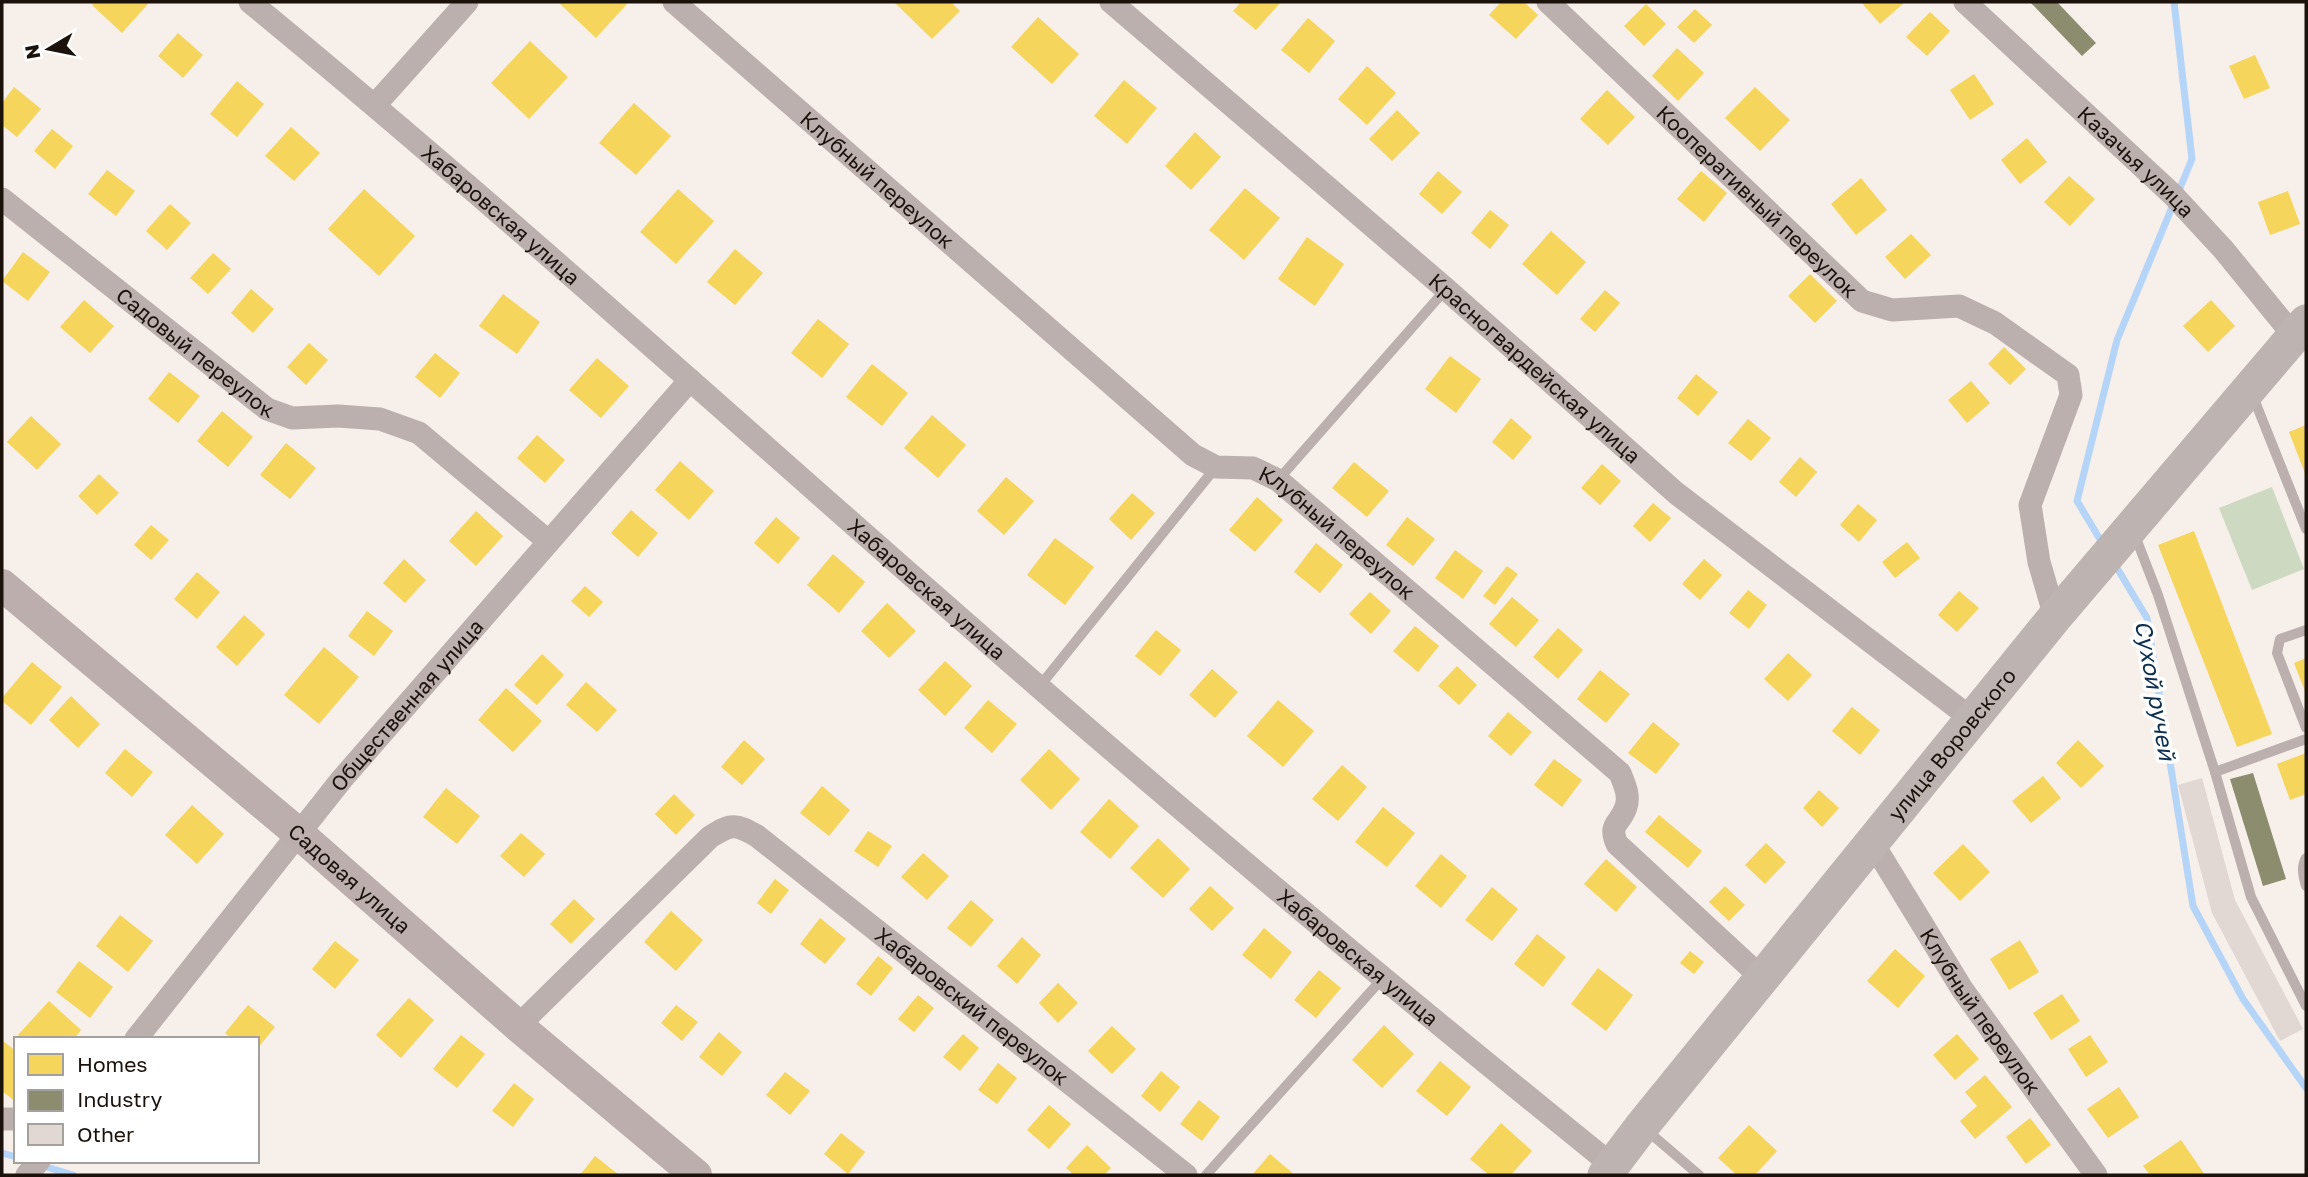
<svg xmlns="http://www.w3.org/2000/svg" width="2308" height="1177" font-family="'Golos Text',sans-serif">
<rect width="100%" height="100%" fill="#f7efe9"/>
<path fill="#cddac1" d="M2272 487 2304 569 2252 590 2219 508Z"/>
<g fill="#f6d55c">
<path d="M95 2H145L148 4 122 33 92 5Z"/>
<path d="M562 2H625L627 4 596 38 560 4Z"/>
<path d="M894 2H951L960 11 932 39Z"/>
<path d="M1241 2H1281L1256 30 1233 11Z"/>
<path d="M1501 2H1524L1538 15 1516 39 1489 15Z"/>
<path d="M1861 2H1905L1880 24Z"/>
<path d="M1646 4 1666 24 1644 46 1624 26Z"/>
<path d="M1695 9 1712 25 1694 43 1677 27Z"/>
<path d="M1930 12 1950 31 1927 56 1906 37Z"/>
<path d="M1038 17 1079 54 1052 84 1011 47Z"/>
<path d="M1308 18 1335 41 1309 73 1281 50Z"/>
<path d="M178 33 203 55 183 78 158 56Z"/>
<path d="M530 41 568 77 529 119 491 83Z"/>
<path d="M1677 48 1704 73 1678 101 1652 76Z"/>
<path d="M2255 55 2270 88 2244 99 2229 66Z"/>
<path d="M1367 66 1396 93 1367 125 1338 99Z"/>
<path d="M1974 74 1994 104 1970 120 1950 90Z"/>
<path d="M1124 80 1157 108 1127 144 1094 116Z"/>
<path d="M237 81 264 104 237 137 210 114Z"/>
<path d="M14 87 41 109 17 137 2 125V103Z"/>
<path d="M1755 87 1790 120 1760 151 1725 118Z"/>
<path d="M1607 90 1635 117 1608 145 1580 119Z"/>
<path d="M634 103 671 136 636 175 599 143Z"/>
<path d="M1397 110 1420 133 1392 161 1369 139Z"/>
<path d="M291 127 320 153 294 181 265 156Z"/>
<path d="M52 129 73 146 55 169 34 151Z"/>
<path d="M1195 132 1221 157 1191 190 1165 166Z"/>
<path d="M2027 138 2047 162 2020 184 2001 160Z"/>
<path d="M107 170 135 191 116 216 88 194Z"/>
<path d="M1438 171 1462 192 1442 214 1419 194Z"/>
<path d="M1701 171 1727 193 1704 222 1677 199Z"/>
<path d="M2069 176 2095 199 2070 226 2044 202Z"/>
<path d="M1861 178 1887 210 1856 235 1831 204Z"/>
<path d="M1245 188 1280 218 1244 260 1209 230Z"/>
<path d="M364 189 415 236 379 276 328 229Z"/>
<path d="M678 189 714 221 676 264 640 232Z"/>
<path d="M2288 191 2300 224 2270 235 2258 202Z"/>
<path d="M170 204 191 223 167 250 146 231Z"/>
<path d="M1490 210 1509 225 1490 249 1471 233Z"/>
<path d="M1551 231 1586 262 1557 295 1522 264Z"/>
<path d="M1911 234 1931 255 1905 279 1885 257Z"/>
<path d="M1307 237 1344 264 1315 306 1278 279Z"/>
<path d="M735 249 763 273 735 305 707 282Z"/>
<path d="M23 252 50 272 28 301 2 281Z"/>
<path d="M213 253 231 269 208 294 190 278Z"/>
<path d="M1810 274 1837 301 1815 323 1788 296Z"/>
<path d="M251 289 274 309 253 333 231 313Z"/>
<path d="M1605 290 1620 303 1595 332 1580 319Z"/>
<path d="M503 294 540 322 517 354 479 326Z"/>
<path d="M84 300 114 326 90 353 60 327Z"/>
<path d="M2211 300 2235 326 2208 352 2183 326Z"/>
<path d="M818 319 849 344 822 378 791 353Z"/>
<path d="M309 343 328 360 306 385 287 367Z"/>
<path d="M2004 347 2026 369 2010 385 1988 364Z"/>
<path d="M435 353 460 373 440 398 415 377Z"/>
<path d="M1450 356 1481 379 1456 413 1425 389Z"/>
<path d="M597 358 629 386 601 418 569 390Z"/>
<path d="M872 364 908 393 882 426 846 397Z"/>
<path d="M169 372 200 396 178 423 148 399Z"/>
<path d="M1696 374 1718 392 1698 416 1677 398Z"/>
<path d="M1971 381 1990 403 1967 423 1948 400Z"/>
<path d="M222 411 253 437 228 467 197 441Z"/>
<path d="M932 415 966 445 938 478 904 448Z"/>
<path d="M31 416 61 444 37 470 7 442Z"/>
<path d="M1511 418 1532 437 1513 460 1492 442Z"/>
<path d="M1748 419 1771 438 1751 461 1728 443Z"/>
<path d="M2306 425V476L2289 432Z"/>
<path d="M537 435 565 460 545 483 517 458Z"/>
<path d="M286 443 316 468 290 499 260 475Z"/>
<path d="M1800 457 1817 472 1796 497 1779 482Z"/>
<path d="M680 461 714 491 689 520 655 490Z"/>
<path d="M1354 462 1389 491 1367 517 1332 488Z"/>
<path d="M1602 464 1621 481 1600 505 1581 488Z"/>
<path d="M99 474 119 493 97 515 78 496Z"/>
<path d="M1006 477 1034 501 1004 535 977 511Z"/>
<path d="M1132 493 1155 513 1131 540 1109 519Z"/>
<path d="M1257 497 1283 520 1255 552 1229 530Z"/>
<path d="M1653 503 1671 518 1650 542 1633 526Z"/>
<path d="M1858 504 1877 520 1859 542 1840 525Z"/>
<path d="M631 510 658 533 638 557 611 533Z"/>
<path d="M476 511 503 536 476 566 449 541Z"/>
<path d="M776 517 800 538 778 564 754 543Z"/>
<path d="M1407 517 1435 539 1413 566 1386 545Z"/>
<path d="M151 525 169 540 151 560 134 545Z"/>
<path d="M2194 531 2272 734 2237 747 2158 545Z"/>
<path d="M1055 538 1094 567 1065 605 1027 575Z"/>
<path d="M1907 542 1920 558 1895 578 1882 562Z"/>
<path d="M1316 543 1343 565 1320 593 1294 572Z"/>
<path d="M1455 550 1483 571 1463 599 1435 578Z"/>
<path d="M833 554 865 582 839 613 807 585Z"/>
<path d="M404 559 426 580 405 603 383 583Z"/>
<path d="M1704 559 1722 575 1700 600 1682 584Z"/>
<path d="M1507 566 1518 574 1495 605 1483 596Z"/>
<path d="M197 572 220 592 197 619 174 599Z"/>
<path d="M585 586 603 602 589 617 571 601Z"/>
<path d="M1748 590 1767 605 1749 629 1729 613Z"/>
<path d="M1959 591 1979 608 1957 632 1938 615Z"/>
<path d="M1370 592 1391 611 1371 634 1349 614Z"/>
<path d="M1512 597 1539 620 1516 647 1489 624Z"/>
<path d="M887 603 916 631 889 658 861 631Z"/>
<path d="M367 611 393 631 374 656 348 636Z"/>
<path d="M244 615 265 634 237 666 216 647Z"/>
<path d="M1415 626 1439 646 1418 672 1393 651Z"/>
<path d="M1558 628 1583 650 1558 679 1533 657Z"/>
<path d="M1156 630 1181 650 1160 676 1135 656Z"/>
<path d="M324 647 359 677 319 724 284 695Z"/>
<path d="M1788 653 1812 675 1788 701 1764 679Z"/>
<path d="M542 654 564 675 537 705 514 685Z"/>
<path d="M2306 658V694L2294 663Z"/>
<path d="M945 661 972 686 945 716 918 690Z"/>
<path d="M32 662 62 687 31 725 2 701V698Z"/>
<path d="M1457 666 1477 685 1459 705 1438 686Z"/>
<path d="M1212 669 1238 692 1215 718 1189 695Z"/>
<path d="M1600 670 1630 694 1606 723 1577 699Z"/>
<path d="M586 682 617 710 597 732 566 705Z"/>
<path d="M506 688 542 721 513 752 478 720Z"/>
<path d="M71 696 100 724 78 748 49 720Z"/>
<path d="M988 700 1017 724 992 753 964 728Z"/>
<path d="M1278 700 1314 731 1283 767 1247 736Z"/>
<path d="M1852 707 1880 730 1860 755 1832 731Z"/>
<path d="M1508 712 1532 732 1511 756 1488 736Z"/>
<path d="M1653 722 1680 744 1656 774 1628 753Z"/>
<path d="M744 740 765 759 742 785 721 767Z"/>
<path d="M2078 740 2104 766 2081 788 2056 763Z"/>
<path d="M125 749 153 772 132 797 105 773Z"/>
<path d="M1049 749 1080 779 1051 810 1020 780Z"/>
<path d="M2306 753V794L2290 800 2277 764Z"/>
<path d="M1554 759 1582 780 1562 807 1534 785Z"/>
<path d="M1342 765 1367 787 1338 821 1312 799Z"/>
<path d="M2043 776 2061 798 2031 823 2012 801Z"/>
<path d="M822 786 850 810 829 836 800 813Z"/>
<path d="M446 788 480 816 457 844 423 817Z"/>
<path d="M1819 790 1839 808 1822 827 1803 808Z"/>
<path d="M674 794 695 815 676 835 655 814Z"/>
<path d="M1109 799 1139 826 1110 859 1080 832Z"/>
<path d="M192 805 224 834 197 864 165 835Z"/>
<path d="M1383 807 1415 833 1387 867 1355 842Z"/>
<path d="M1659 815 1702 851 1688 868 1645 832Z"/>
<path d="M868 831 892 846 878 867 854 851Z"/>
<path d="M521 833 545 854 524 877 500 856Z"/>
<path d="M1158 838 1190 869 1163 898 1130 868Z"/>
<path d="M1766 843 1786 862 1765 884 1745 865Z"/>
<path d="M1963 844 1990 872 1960 901 1933 873Z"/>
<path d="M923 853 949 876 927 900 901 877Z"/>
<path d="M1441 854 1467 876 1441 908 1415 886Z"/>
<path d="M1606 859 1637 887 1616 912 1584 884Z"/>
<path d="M775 879 789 890 771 914 757 903Z"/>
<path d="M1210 886 1234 908 1212 931 1189 909Z"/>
<path d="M1725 886 1745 905 1729 921 1709 902Z"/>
<path d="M1492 887 1518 909 1492 941 1465 920Z"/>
<path d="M574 899 595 919 571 944 550 924Z"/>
<path d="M971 900 994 920 971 947 947 928Z"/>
<path d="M671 911 703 940 676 971 644 942Z"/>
<path d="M120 915 153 941 128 972 96 946Z"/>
<path d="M820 918 846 939 825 964 800 944Z"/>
<path d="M1264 928 1292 952 1271 979 1242 955Z"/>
<path d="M1537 934 1566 957 1543 987 1514 964Z"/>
<path d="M1022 937 1041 955 1017 984 997 966Z"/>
<path d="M2020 940 2039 972 2009 990 1990 959Z"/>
<path d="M335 941 359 960 335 989 312 969Z"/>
<path d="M1895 949 1925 976 1898 1008 1867 981Z"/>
<path d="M1690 951 1704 962 1694 974 1680 963Z"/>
<path d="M878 956 893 968 871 996 856 984Z"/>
<path d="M79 961 113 987 90 1018 56 992Z"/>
<path d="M1598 968 1633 995 1606 1031 1571 1004Z"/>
<path d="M1319 970 1341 988 1316 1018 1294 1000Z"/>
<path d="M1058 983 1078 1003 1058 1023 1039 1003Z"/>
<path d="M2062 994 2080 1021 2051 1040 2033 1013Z"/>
<path d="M918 995 934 1008 914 1032 898 1019Z"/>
<path d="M409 998 434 1020 401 1058 376 1035Z"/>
<path d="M49 1001 81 1030 74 1039H22L18 1035Z"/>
<path d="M248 1005 275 1027 257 1049V1039H232L225 1033Z"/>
<path d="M676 1005 698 1022 682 1041 661 1023Z"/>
<path d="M1384 1025 1414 1054 1382 1088 1352 1060Z"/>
<path d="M1112 1026 1136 1049 1112 1074 1088 1051Z"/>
<path d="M719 1032 742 1052 722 1076 699 1057Z"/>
<path d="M963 1034 979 1048 960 1071 943 1057Z"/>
<path d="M1957 1034 1979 1059 1955 1080 1933 1055Z"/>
<path d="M461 1035 485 1054 457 1088 433 1069Z"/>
<path d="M2090 1035 2108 1062 2086 1077 2068 1049Z"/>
<path d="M3 1041 16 1051V1102L2 1091Z"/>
<path d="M1440 1061 1471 1087 1447 1116 1416 1091Z"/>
<path d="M998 1063 1017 1078 997 1104 978 1090Z"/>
<path d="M1161 1071 1180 1087 1160 1112 1141 1096Z"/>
<path d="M785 1072 810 1091 790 1115 766 1095Z"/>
<path d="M1985 1075 2012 1107 1975 1139 1960 1121 1977 1106 1965 1092Z"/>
<path d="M514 1083 534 1099 513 1127 492 1111Z"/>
<path d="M2119 1087 2139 1117 2108 1138 2087 1109Z"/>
<path d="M1199 1100 1220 1117 1202 1141 1180 1124Z"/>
<path d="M1049 1105 1071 1124 1049 1149 1027 1130Z"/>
<path d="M2030 1118 2051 1145 2026 1164 2006 1137Z"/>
<path d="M1501 1123 1532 1151 1511 1175H1489L1470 1159Z"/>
<path d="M1749 1125 1777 1151 1755 1175H1737L1718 1158Z"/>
<path d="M841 1133 865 1152 848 1174 824 1154Z"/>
<path d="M2181 1140 2205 1175H2150L2143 1166Z"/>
<path d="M1087 1145 1111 1168 1104 1175H1074L1066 1168Z"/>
<path d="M1270 1154 1295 1175H1252Z"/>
<path d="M595 1156 619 1175H580Z"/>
</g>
<g fill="#8c8c6e">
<path d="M2030 2H2057L2096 43 2082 56Z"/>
<path d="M2253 773 2286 879 2263 886 2230 779Z"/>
</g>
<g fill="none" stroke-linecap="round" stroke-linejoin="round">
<g stroke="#b5d5f8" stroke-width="7">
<path d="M2104 546 2077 501 2117 340 2192 159 2174 2"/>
<path d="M2114 563 2147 618 2193 906 2243 999 2306 1088"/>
<path d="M2 1153 16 1157"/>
<path d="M40 1165 73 1175"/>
</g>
</g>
<path fill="#e1d7d3" d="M2202 778 2235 900 2303 1029 2280 1041 2212 913 2178 785Z"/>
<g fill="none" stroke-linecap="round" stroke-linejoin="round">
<g stroke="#bbb0ae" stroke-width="10">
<path d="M2252 394 2306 529"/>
<path d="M1278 480 1446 289"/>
<path d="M2134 533 2158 595 2215 772 2251 897 2306 1006"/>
<path d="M2306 630 2280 639 2277 653 2306 728"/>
<path d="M1039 687 1216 467"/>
<path d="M2215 772 2306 739"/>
<path d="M2306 858C2301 866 2303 877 2306 886"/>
<path d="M1644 1128 1699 1175"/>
<path d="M1206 1175 1382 979"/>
</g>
<g stroke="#bbb0ae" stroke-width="23">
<path id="s1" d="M250 2C519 223 776 459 1039 687 1227 850 1419 1009 1613 1166"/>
<path id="s2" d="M674 2 1193 455 1216 467 1253 468 1278 480 1620 773C1624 784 1630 795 1626 807 1620 825 1608 823 1617 844L1762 978"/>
<path id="s3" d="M1111 2 1446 289 1676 493 1972 719"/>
<path id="s4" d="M1548 2 1862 301 1892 310 1959 306 1995 323 2068 375 2071 395 2030 505 2039 562 2055 617"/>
<path id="s5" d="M1965 2 2173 195 2223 249 2294 336"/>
<path d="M375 105 467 2"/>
<path id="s6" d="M2 199 267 409 292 418 338 416 380 419 419 433 548 541"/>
<path id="s7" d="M1872 842 1962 989 2096 1175"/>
<path id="s8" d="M518 1026 710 837C731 824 735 823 757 836L1186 1175"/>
<path id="s9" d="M136 1039 342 779 690 380"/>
<path d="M2 1119H16"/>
<path d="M27 1175 39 1161"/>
</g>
<path stroke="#bbaead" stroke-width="32" id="s10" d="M2 585 298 833 518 1026 696 1175"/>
<path stroke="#bdb3b0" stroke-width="35" id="s11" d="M1605 1175 1642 1126 2055 617 2306 322"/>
</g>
<g text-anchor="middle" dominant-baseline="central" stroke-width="7" stroke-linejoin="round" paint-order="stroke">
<g font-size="21" fill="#1b120c" stroke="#fff">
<text stroke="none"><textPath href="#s5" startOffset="234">Казачья улица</textPath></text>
<text stroke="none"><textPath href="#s2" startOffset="270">Клубный переулок</textPath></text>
<text stroke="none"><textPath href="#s4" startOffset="289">Кооперативный переулок</textPath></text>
<text stroke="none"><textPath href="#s1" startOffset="329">Хабаровская улица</textPath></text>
<text stroke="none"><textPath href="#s6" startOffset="247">Садовый переулок</textPath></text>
<text stroke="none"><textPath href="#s3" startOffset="560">Красногвардейская улица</textPath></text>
<text stroke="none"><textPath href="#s2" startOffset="858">Клубный переулок</textPath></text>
<text stroke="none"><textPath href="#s1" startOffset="896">Хабаровская улица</textPath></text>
<text stroke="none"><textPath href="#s9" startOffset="430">Общественная улица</textPath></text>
<text stroke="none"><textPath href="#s11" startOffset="553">улица Воровского</textPath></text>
<text stroke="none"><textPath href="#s10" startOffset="455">Садовая улица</textPath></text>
<text stroke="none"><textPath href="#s1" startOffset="1463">Хабаровская улица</textPath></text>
<text stroke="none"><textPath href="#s8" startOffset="595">Хабаровский переулок</textPath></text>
<text stroke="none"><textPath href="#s7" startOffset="201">Клубный переулок</textPath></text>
</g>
<g font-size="23" font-style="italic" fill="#0d3051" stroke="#fff">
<text transform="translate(2156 690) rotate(80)">Сухой ручей</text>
</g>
</g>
<rect width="2308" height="1177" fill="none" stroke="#1b120c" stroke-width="7"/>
<rect x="14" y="1037" width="245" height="126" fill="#ffffff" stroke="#a4a09e" stroke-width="2"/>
<rect x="28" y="1054" width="35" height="21" fill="#f6d55c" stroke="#a4a09e" stroke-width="2"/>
<text x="77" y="1072" font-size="21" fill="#1b120c">Homes</text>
<rect x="28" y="1090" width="35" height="21" fill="#8c8c6e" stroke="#a4a09e" stroke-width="2"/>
<text x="77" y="1107" font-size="21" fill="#1b120c">Industry</text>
<rect x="28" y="1124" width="35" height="21" fill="#e1d7d3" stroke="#a4a09e" stroke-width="2"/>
<text x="77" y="1142" font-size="21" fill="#1b120c">Other</text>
<g transform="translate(49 49) rotate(260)" stroke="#ffffff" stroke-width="5" paint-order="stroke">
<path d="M0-5L12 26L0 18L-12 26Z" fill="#1b120c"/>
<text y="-10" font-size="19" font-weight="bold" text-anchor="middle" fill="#1b120c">N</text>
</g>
</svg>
